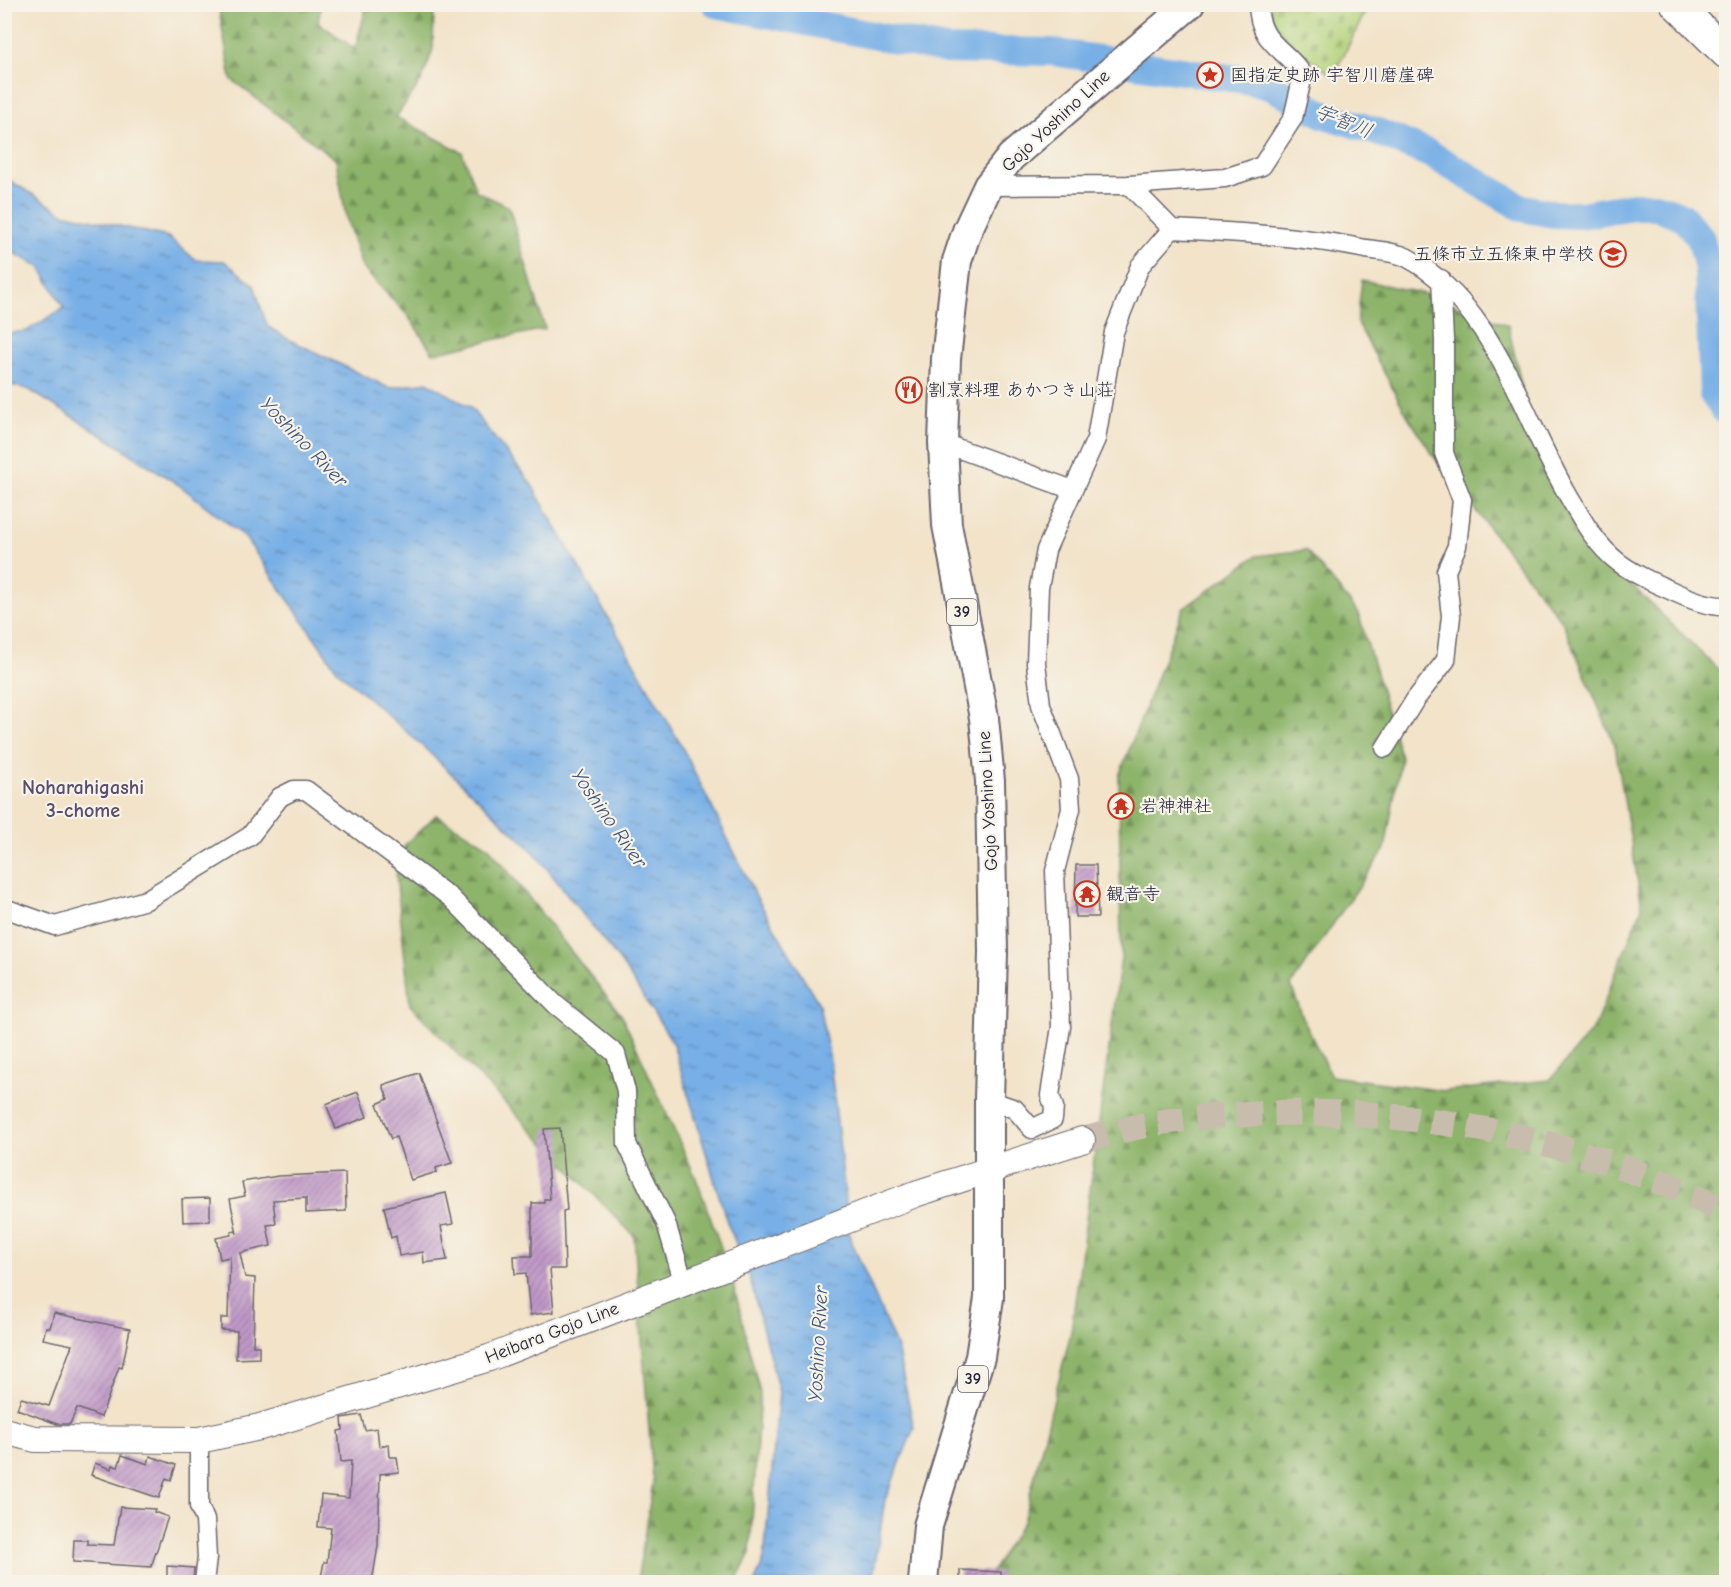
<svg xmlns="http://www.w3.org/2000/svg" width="1731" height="1587" font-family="'Comic Neue','Klee One',sans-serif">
<defs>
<pattern id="forest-firs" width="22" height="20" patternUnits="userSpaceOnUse" patternTransform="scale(1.5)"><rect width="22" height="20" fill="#8db46a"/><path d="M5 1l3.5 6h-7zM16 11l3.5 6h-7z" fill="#739258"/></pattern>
<pattern id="cemetery-stones" width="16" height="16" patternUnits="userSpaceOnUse" patternTransform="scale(1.5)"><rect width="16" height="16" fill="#b2d27a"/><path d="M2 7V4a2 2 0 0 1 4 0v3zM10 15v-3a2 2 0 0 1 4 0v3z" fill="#99b46a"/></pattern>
<pattern id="water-ripples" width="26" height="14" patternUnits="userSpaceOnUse" patternTransform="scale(1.5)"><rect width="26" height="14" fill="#77afe6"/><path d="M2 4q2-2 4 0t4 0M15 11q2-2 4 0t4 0" fill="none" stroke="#618ebc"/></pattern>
<pattern id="building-hatch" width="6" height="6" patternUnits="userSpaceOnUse" patternTransform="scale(1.5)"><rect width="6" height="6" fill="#c099c8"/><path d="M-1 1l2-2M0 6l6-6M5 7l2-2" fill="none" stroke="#9c7ca4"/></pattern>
</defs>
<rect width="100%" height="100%" fill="#f7f3e8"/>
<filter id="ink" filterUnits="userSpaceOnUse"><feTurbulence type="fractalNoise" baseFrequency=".0167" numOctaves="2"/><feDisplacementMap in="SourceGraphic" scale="12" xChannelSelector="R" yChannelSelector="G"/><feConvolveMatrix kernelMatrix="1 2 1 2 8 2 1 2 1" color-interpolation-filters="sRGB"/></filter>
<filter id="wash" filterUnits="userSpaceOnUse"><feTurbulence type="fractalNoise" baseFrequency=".008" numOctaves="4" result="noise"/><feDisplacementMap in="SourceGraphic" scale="24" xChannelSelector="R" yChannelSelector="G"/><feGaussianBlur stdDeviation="1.35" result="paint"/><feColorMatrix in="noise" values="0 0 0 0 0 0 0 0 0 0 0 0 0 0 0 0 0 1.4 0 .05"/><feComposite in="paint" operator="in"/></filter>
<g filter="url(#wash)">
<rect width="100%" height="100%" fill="#f2e3c9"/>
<g fill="url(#forest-firs)" stroke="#586b52" stroke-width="1.5">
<path d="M218 4 321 5 318 22 355 49 367 5H434L433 49 422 80 396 117 462 152 476 191 509 207 545 329 433 353 408 316 362 267 346 217 336 160 231 79Z"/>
<path d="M1362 280 1425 294 1508 325 1536 450 1575 530 1726 677V1582H985L1023 1522 1071 1332 1121 957 1119 776 1183 609 1256 556 1306 550 1358 612 1401 758 1385 849 1291 985 1305 1023 1331 1076 1445 1091 1550 1080 1594 1028 1642 907 1615 746 1563 623 1437 461 1407 415 1357 322Z"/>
<path d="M436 815 488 846 622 1016 696 1178 732 1278 760 1393 750 1553 736 1582H637L653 1482 634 1236 410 1005 396 875 405 845Z"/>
</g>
<path fill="url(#cemetery-stones)" stroke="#6a7a5a" stroke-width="1.5" d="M1270 5V4L1369 5 1333 76C1308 56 1273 38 1270 5Z"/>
<path fill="url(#water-ripples)" stroke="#4c6890" stroke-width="1.5" d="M4 177 63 213 168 237 196 260 224 261 254 285 267 326 288 339 389 388 427 382 470 407 530 482 680 743 757 898 819 1004 830 1060 850 1238 897 1348 914 1428 885 1500 872 1582H755L764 1559 779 1392 749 1275 727 1222 672 1041 622 964 534 852 417 741 337 670 244 536 179 485 108 439 28 389 5 384V334L27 331 64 308 40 267 5 248Z"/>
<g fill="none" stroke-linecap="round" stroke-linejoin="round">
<path stroke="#77afe6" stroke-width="28" d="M716 4 946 50 1052 52 1251 81 1272 87 1325 115 1375 131 1430 154 1522 208 1554 214 1581 215 1633 206H1655L1682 216 1701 239 1708 269 1713 394 1726 412"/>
</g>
<g id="blocks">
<g fill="url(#building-hatch)">
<path d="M1076 865H1096L1098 917H1075Z"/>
<path d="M419 1073 452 1163 436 1168 437 1172 411 1180 396 1137 391 1139 377 1104 388 1099 383 1085Z"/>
<path d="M358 1092 367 1117 336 1129 326 1104Z"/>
<path d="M560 1128 567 1210 563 1211 565 1269H550L554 1312 530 1315 526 1273 515 1274 514 1256H532V1203H544V1199H550L544 1129Z"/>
<path d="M345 1173 346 1211 306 1213V1198L273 1200 276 1224 267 1225 271 1246 240 1253 245 1277 255 1278 253 1346H259V1358L236 1359 237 1331 221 1330V1318H228L230 1257 220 1259 216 1238 231 1235V1232L236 1231 237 1234 230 1199 245 1196 242 1182 278 1176Z"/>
<path d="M446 1193 453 1224 441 1226 447 1260 424 1263 423 1252 399 1256 396 1236 391 1238 384 1207Z"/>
<path d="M210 1198V1221L183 1222 182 1199Z"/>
<path d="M54 1313 130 1329 122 1368 119 1367 101 1417 77 1408 70 1424H57L17 1409 21 1398 49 1406 72 1345 43 1339 46 1327 50 1328Z"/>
<path d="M361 1415 365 1430 377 1428 379 1446 389 1444 390 1457H397L399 1472 380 1474 378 1546 372 1582H320L324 1562H327L331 1528 318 1527 321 1495 349 1498 351 1461 341 1462 338 1431 343 1430 342 1418Z"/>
<path d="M122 1455 148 1464 150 1456 176 1465 171 1480 166 1478 159 1498 91 1475 95 1463 111 1469 112 1465 118 1467Z"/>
<path d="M120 1507 155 1509 154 1512 168 1517 151 1567 73 1562 74 1540H87V1544L114 1545Z"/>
<path d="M167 1566 194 1568 193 1582H167Z"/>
<path d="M960 1570 1001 1572V1582H960Z"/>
</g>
</g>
</g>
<g filter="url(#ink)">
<use href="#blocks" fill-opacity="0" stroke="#6b666d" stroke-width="1.5"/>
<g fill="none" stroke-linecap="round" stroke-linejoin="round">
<path stroke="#c8bcad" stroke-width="26" stroke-dasharray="26 13" stroke-linecap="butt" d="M1082 1140C1108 1134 1135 1126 1162 1122 1356 1096 1551 1123 1726 1212"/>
<g stroke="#6b666d" stroke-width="21">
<g id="minor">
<path d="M1129 185 1172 229C1237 232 1302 236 1366 249 1379 251 1395 252 1406 257 1495 304 1521 416 1569 497 1583 521 1596 545 1618 562 1634 574 1652 582 1670 590 1687 598 1708 607 1726 606"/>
<path d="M988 186 1129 185 1225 178 1262 166 1293 118 1303 75C1285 47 1259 45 1258 4"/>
<path d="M943 443 1073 490"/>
<path d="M1385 748 1415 700 1446 660 1451 616 1446 571 1457 546 1462 500 1444 453V340L1441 279"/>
<path d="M4 908 55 926 146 900 250 836 280 797 294 790H306L451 898 555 1004 616 1054 626 1091 627 1144 666 1223 684 1284"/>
<path d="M989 1100 1015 1109 1032 1129 1053 1119 1054 1107 1050 1095 1061 1027 1055 871 1071 809 1069 779 1041 705 1036 663 1039 588 1046 550 1096 439 1114 332 1140 266 1172 229"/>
<path d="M199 1440V1506L205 1520 207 1558 204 1582"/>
</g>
</g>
<g stroke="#6b666d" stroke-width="28">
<path id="secondary" d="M4 1431 35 1439 199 1440 260 1427 489 1358 915 1194 1082 1140"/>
</g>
<g stroke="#6b666d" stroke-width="32">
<path id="primary" d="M923 1582 928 1526 980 1357 989 1298V1100L993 952 990 781 984 718 947 525 943 443 946 359 957 261 967 231 988 186 1011 157 1190 4"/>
</g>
<g stroke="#6b666d" stroke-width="33">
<path id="trunk" d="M1676 4 1726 53"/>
</g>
<use href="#minor" stroke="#fff" stroke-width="18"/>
<use href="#secondary" stroke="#fff" stroke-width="26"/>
<use href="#primary" stroke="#fff" stroke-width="28"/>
<use href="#trunk" stroke="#fff" stroke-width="30"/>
</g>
</g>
<defs>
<g id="sight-ring" transform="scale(1.35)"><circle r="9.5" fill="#f7f3e8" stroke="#c8321e" stroke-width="1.5"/><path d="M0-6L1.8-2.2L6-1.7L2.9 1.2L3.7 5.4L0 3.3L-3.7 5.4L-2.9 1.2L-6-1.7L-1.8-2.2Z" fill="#c8321e"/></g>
<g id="school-ring" transform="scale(1.35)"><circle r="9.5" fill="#f7f3e8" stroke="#c8321e" stroke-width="1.5"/><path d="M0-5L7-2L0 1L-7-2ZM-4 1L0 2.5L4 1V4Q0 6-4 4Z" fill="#c8321e"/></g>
<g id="restaurant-ring" transform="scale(1.35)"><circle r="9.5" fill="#f7f3e8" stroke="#c8321e" stroke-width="1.5"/><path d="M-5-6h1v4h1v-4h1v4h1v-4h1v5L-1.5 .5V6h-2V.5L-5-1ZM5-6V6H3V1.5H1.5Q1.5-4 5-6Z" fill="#c8321e"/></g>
<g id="temple-ring" transform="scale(1.35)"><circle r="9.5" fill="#f7f3e8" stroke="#c8321e" stroke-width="1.5"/><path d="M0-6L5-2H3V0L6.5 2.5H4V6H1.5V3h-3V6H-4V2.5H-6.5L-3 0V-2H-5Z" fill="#c8321e"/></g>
</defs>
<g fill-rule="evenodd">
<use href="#sight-ring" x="1210" y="75"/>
<use href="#school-ring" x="1613" y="254"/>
<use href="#restaurant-ring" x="909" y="390"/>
<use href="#temple-ring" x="1121" y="806"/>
<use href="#temple-ring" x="1087" y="894"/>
</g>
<g text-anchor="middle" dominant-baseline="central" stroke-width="4.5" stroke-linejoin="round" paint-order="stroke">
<g fill="#f7f3e8" stroke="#62616f" stroke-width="1.5">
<rect x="947" y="599" width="30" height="26" rx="4.5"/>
<rect x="958" y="1366" width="30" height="26" rx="4.5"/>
</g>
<g font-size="16" font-weight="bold" fill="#22223b">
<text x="962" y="612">39</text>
<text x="973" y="1379">39</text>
</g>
<g font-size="18" fill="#22223b" stroke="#f7f3e8" text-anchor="start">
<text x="1230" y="75">国指定史跡 宇智川磨崖碑</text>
<text x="1594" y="254" text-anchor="end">五條市立五條東中学校</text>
<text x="928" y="390">割烹料理 あかつき山荘</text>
<text x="1140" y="806">岩神神社</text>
<text x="1106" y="894">観音寺</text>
</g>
<g font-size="18" fill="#22223b" stroke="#f7f3e8">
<text transform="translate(1056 121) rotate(-43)">Gojo Yoshino Line</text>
<text transform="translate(988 801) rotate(-93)">Gojo Yoshino Line</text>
<text transform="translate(552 1333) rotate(-21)">Heibara Gojo Line</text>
</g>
<g font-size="20" font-style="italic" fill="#405377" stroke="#f7f3e8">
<text transform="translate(1344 121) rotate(22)">宇智川</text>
<text transform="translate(304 442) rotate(46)">Yoshino River</text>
<text transform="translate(609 818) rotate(55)">Yoshino River</text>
<text transform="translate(818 1344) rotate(-87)">Yoshino River</text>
</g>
<g font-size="20" font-weight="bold" fill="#594c6c" stroke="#f7f3e8">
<text x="83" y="787">Noharahigashi<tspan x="83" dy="23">3-chome</tspan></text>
</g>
</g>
<rect width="1731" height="1587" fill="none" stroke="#f7f3e8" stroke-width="24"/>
</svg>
